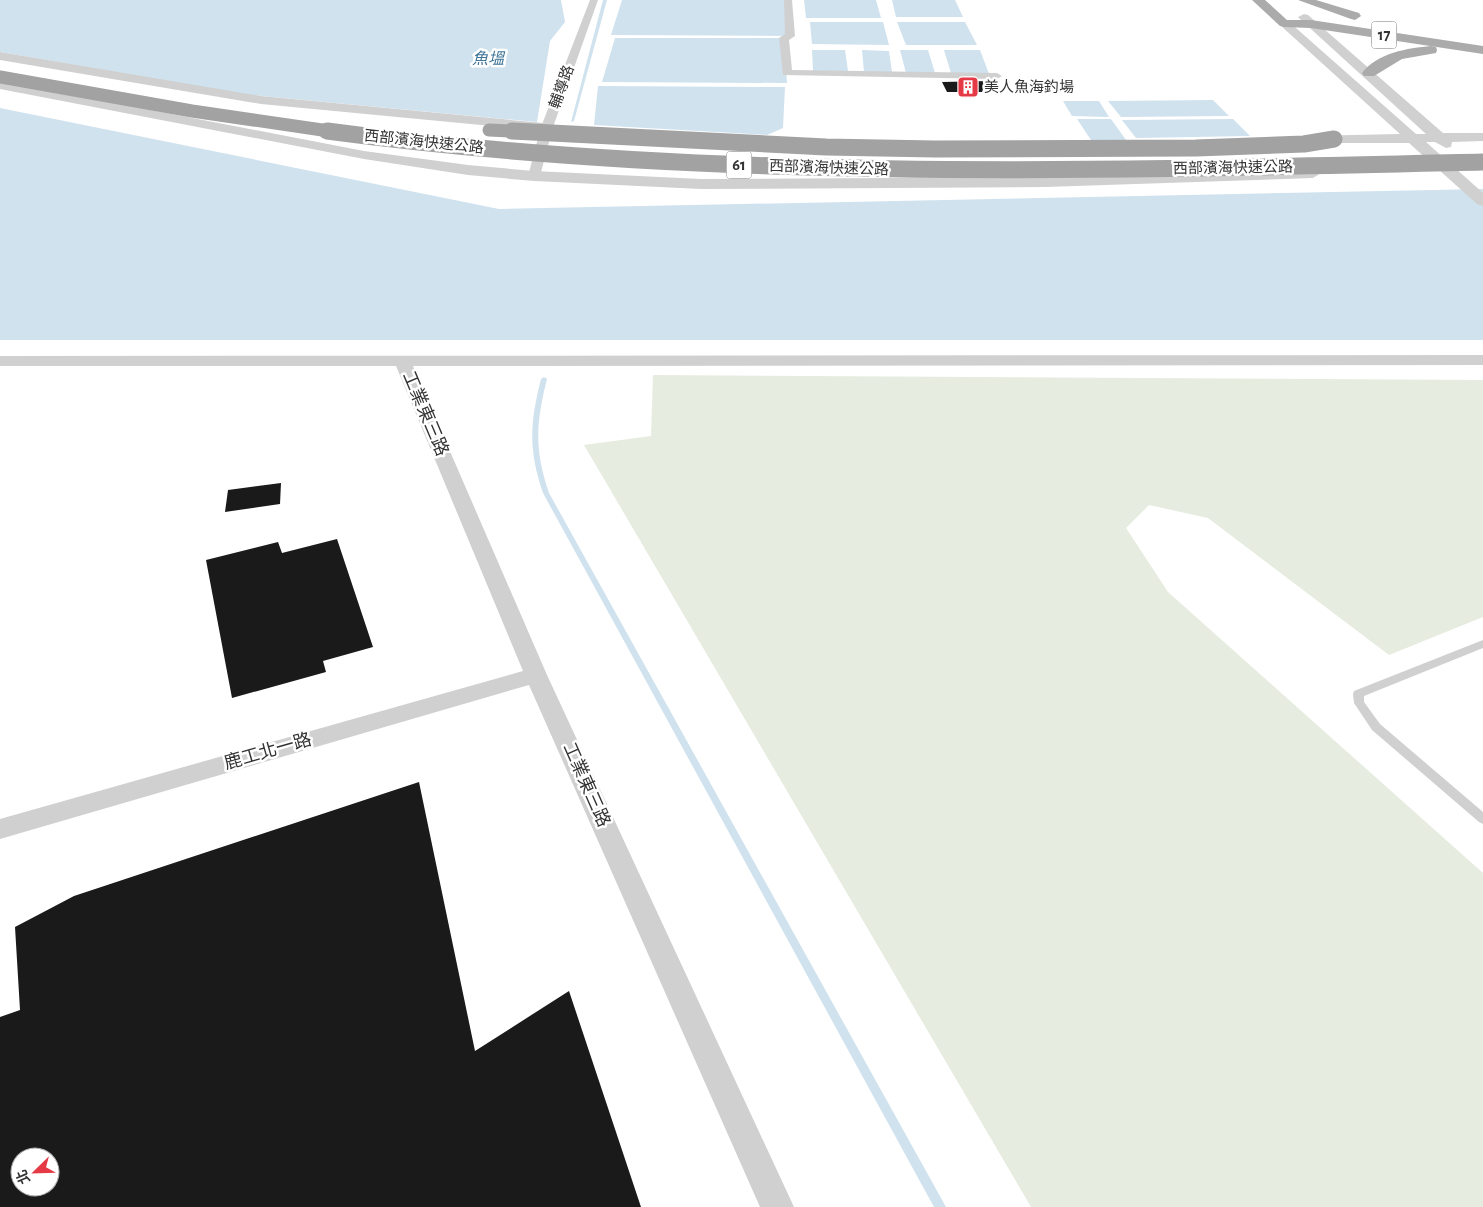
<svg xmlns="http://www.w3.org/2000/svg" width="1483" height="1207" font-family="'Alegreya Sans','Noto Sans TC',sans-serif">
<rect width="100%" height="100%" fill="#fff"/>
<path fill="#e6ecdf" d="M653 375 1483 380V617L1389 655 1208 518 1149 505 1126 528 1168 592 1483 873V1207H1031L584 445 651 436Z"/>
<g fill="#cfe2ee">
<path d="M0 0H561L565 22 550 41 537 122 242 94 0 52Z"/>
<path d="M622 0H788L790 36 611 35Z"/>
<path d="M804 0H876L881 18H806Z"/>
<path d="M892 0H955L963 17H896Z"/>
<path d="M810 22H883L889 45 812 44Z"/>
<path d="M897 22H965L977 45H906Z"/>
<path d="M615 38H784L787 83 602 82Z"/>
<path d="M812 50H845L848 71H813Z"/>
<path d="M862 50 889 51 892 72H864Z"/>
<path d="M900 50H928L935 73H906Z"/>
<path d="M944 50H980L989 74 951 73Z"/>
<path d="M598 86 785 87 783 128 767 135 594 125Z"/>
<path d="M1213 100 1229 116 1121 117 1108 101Z"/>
<path d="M1063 101H1099L1109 117 1072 116Z"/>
<path d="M0 108 499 209 1483 189V340H0Z"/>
<path d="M1077 119H1111L1126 140H1091Z"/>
<path d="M1233 119 1250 136 1136 138 1122 120Z"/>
</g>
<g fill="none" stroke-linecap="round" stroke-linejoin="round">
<g fill="#cfe2ee" fill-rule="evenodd">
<path d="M603 0H607L574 121 571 122Z"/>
<path d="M544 377 547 379C536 423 534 449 549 493L946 1207H934L543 493C528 449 530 423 541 379Z"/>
</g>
</g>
<g fill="#1a1a1a" fill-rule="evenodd">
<path d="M989 81 995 92H947L942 82Z"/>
<path d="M281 483 280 504 225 512 228 490Z"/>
<path d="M337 539 373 647 323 661 326 672 232 698 206 560 278 542 282 553Z"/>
<path d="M419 782 475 1051 569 991 641 1207H0V1017L20 1010 15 927 74 896ZM20 1157H50V1187H20Z"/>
</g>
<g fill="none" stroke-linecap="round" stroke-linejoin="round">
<path fill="#d0d0d0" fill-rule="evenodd" d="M1483 640V648L1364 696V702L1380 724 1483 812V824L1479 822 1372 730 1354 703 1353 694 1354 691Z"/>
<g fill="#d0d0d0" fill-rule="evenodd">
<path d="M590 0H598L553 127 540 176 538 179H530L528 176 541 127Z"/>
<path d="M784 0H792L795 36 789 40 792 70 997 73 1002 76 997 79 783 75 779 38 785 34Z"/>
<path d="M1483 355V365L413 366 547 675 794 1207H760L529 685 0 839V819L523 671 396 366H0V356Z"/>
</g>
<g fill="#d0d0d0" fill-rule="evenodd">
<path d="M1304 14 1308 15 1443 133H1483V141L1452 142 1451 147 1446 148 1435 142H1426L1483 193V206L1477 204 1409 143H1301L1299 140 1306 136 1400 134 1280 25V21H1288L1416 134H1426L1300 19 1298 17Z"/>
<path d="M0 52 261 96 543 123 550 127 543 131 261 104 0 60Z"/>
<path d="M0 81 364 151 468 165 534 171 701 179 1045 177 1313 168 1321 173 1313 178 1045 187 701 189 534 181 468 175 364 159 0 89Z"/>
</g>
<g fill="#ababab" fill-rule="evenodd">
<path d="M1252 0H1265L1287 20H1311L1483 46V54L1311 28 1284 27 1280 26Z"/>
<path d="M1298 0H1316L1359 13 1361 16 1355 20 1351 19Z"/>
<path d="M1431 46 1436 47 1437 50 1436 53 1402 59 1374 76H1364L1362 73C1377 53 1408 48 1431 46Z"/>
</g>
<g stroke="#a2a2a2" stroke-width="13">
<path d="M0 77 192 111 336 132"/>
<path d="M489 130 536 132"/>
</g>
<g stroke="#a2a2a2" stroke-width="17">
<path d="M327 131C710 182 1098 171 1483 162"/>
<path d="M512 131 826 147 935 149 1196 148 1304 144 1334 139"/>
</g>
</g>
<defs>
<g id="building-square" transform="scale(1.125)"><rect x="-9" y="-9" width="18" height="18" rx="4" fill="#e63946" stroke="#fff"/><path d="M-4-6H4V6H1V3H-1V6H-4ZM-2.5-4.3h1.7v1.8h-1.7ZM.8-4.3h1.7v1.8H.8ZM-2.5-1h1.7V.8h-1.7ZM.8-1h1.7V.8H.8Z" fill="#fff"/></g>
</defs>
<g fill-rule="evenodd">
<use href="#building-square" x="968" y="87"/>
</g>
<g text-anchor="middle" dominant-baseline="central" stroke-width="5" stroke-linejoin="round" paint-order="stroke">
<g font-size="15" fill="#333" stroke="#fff">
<text transform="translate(562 87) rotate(-70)">輔導路</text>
<text transform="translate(424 142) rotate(6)">西部濱海快速公路</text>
<text transform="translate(829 168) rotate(2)">西部濱海快速公路</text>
<text transform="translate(1233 168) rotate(-1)">西部濱海快速公路</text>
</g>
<g font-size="15" fill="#333" stroke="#fff" text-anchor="start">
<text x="984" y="87">美人魚海釣場</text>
</g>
<g fill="#fff" stroke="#707070" stroke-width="1">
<rect x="1371.5" y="21.5" width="25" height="27" rx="4"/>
<rect x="726.5" y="151.5" width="25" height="27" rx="4"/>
</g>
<g font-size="16" font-weight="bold" fill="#333">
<text x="1384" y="35">17</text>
<text x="739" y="165">61</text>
</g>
<g font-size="16" font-style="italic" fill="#3f7597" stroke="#fff">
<text x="488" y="59">魚塭</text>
</g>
<g font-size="18" fill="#333" stroke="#fff">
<text transform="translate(425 414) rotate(67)">工業東三路</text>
<text transform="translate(268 752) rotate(-16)">鹿工北一路</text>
<text transform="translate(586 785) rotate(66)">工業東三路</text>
</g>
</g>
<g transform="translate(35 1172) rotate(247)"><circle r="24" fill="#ffffff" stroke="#adadad"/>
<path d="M0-4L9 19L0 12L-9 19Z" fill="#e63946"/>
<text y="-8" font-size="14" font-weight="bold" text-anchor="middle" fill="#333333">北</text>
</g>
</svg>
